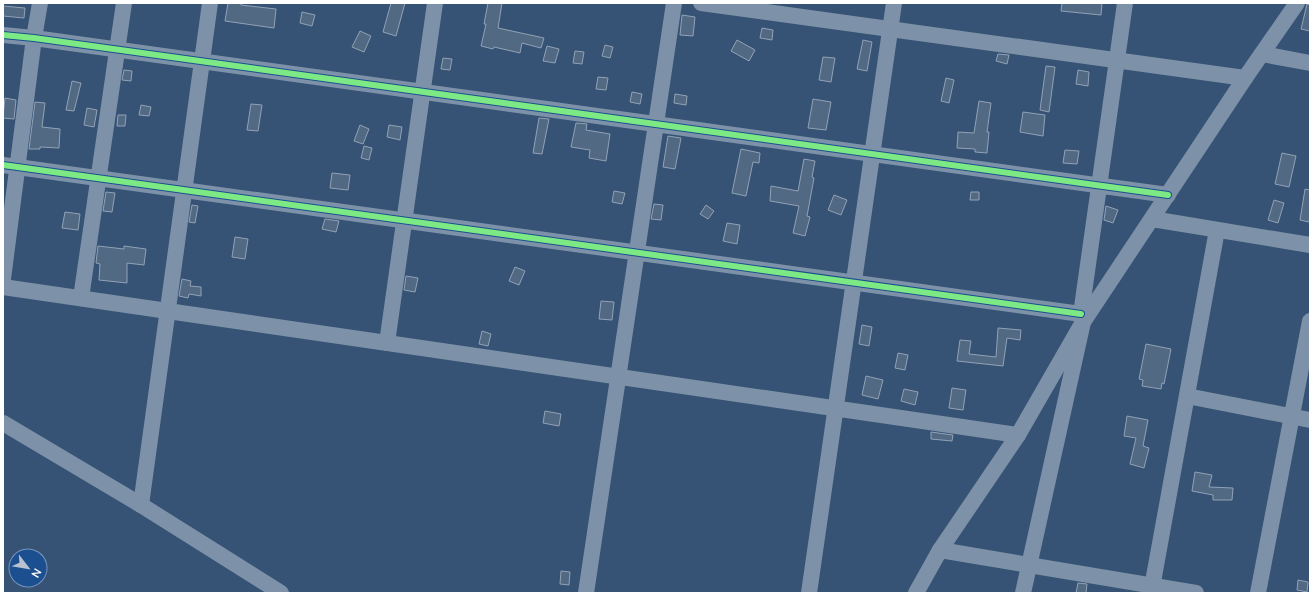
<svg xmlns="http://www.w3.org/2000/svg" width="1313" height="596" font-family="Mulish,sans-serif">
<rect width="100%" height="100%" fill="#365274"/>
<g fill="#526984" stroke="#92a2b6">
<path d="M228 3H241V5L276 9 274 28 225 21Z"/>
<path d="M391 3H405L396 36 383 32Z"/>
<path d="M488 3H502L498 28 544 38 541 48 522 43 520 53 494 47 493 49 481 46 486 24H484Z"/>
<path d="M1062 3H1102L1101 15 1061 11Z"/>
<path d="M1307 4 1310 5V31L1301 29Z"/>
<path d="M3 6 25 8 24 18 3 16Z"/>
<path d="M302 12 315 15 312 26 300 23Z"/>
<path d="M682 15 695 17 693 36 680 35Z"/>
<path d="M762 28 773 30 772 40 760 38Z"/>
<path d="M360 31 371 36 364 52 352 47Z"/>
<path d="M737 40 755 50 749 61 731 51Z"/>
<path d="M863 40 872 42 867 71 857 69Z"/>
<path d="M605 45 613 47 610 58 602 56Z"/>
<path d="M547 46 559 49 555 63 543 61Z"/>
<path d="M575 51 584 52 582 64 573 63Z"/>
<path d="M998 54 1009 55 1007 64 996 61Z"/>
<path d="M823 57 835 58 831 82 819 80Z"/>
<path d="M443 58 452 59 450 70 441 69Z"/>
<path d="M1046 66 1055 67 1049 112 1040 110Z"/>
<path d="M124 70 132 71 131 81 122 80Z"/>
<path d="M1078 70 1089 72 1088 86 1076 84Z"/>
<path d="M598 77 608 78 606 90 596 89Z"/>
<path d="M946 78 954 80 949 103 941 101Z"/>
<path d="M72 81 81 83 74 111 66 110Z"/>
<path d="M632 92 642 94 640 104 630 102Z"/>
<path d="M675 94 687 96 686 105 674 103Z"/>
<path d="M5 98 16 100 14 119 3 118Z"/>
<path d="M813 99 831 102 826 130 808 128Z"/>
<path d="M979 101 991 103 987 132H989L987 153 975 152V149L957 148 958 132 974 133Z"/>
<path d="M35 102 45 103 42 127 60 129 59 148 40 147V149H29Z"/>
<path d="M251 104 262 105 258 131 247 130Z"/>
<path d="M141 105 151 107 149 116 139 115Z"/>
<path d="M87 108 97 110 94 127 84 125Z"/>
<path d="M1023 112 1045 115 1043 136 1020 132Z"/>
<path d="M118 115H126L125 126H117Z"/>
<path d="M539 118 549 119 542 154 533 153Z"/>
<path d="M576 123 587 124 586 130 610 134 606 161 589 158 590 150 571 147Z"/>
<path d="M360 125 369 129 363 144 354 141Z"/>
<path d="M389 125 402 127 400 140 387 137Z"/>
<path d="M668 136 681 138 675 169 663 167Z"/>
<path d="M364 146 372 148 369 160 361 158Z"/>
<path d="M741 149 760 153 759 163 753 162 746 196 732 193Z"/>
<path d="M1065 150 1079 151 1077 164 1063 163Z"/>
<path d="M1282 153 1296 156 1289 187 1275 184Z"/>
<path d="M804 159 815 161 812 177 814 178 807 216 810 217 805 236 793 233 799 206 770 201 771 186 798 191Z"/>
<path d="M332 173 350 175 348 190 330 188Z"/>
<path d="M1305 189 1310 190V214L1309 222 1300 220Z"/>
<path d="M614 191 625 193 622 204 612 202Z"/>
<path d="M106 192 115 193 112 212 103 211Z"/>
<path d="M971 192H979V200H970Z"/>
<path d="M834 195 847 200 841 215 828 210Z"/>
<path d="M1274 200 1284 203 1278 223 1268 220Z"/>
<path d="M654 204 663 205 661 220 651 219Z"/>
<path d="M192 205 198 206 195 223 189 222Z"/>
<path d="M706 205 714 211 708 219 700 214Z"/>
<path d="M1106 206 1118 210 1113 223 1104 220Z"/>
<path d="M65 212 80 214 78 230 62 228Z"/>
<path d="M325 219 339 221 336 232 322 229Z"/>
<path d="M727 223 740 225 737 244 723 241Z"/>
<path d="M235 237 248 239 245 259 232 257Z"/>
<path d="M98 246 124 249V246L146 249 144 265 127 263V283L99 280 100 264 96 263Z"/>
<path d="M515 267 525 271 519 285 509 281Z"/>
<path d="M406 276 418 278 415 292 404 290Z"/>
<path d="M182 279 191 281 190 286 201 287V296L189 294 188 298 179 296Z"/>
<path d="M601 301 614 302 612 320 599 319Z"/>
<path d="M862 325 872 327 869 346 859 344Z"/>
<path d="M998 328 1021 330 1020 340 1007 338 1003 366 957 361 960 340 971 341 969 354 996 357Z"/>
<path d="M482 331 491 334 488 346 479 344Z"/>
<path d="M1146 344 1171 349 1164 384 1162 383 1161 389 1142 386 1143 380 1139 379Z"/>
<path d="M898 353 908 355 905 370 895 368Z"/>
<path d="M866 376 883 380 878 399 862 395Z"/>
<path d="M952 388 966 390 963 410 949 408Z"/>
<path d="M904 389 918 392 915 405 901 401Z"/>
<path d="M545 411 561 414 559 426 543 423Z"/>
<path d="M1127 416 1148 420 1143 446 1149 448 1144 468 1130 464 1136 438 1124 436Z"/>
<path d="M931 432 953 435 952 441 931 439Z"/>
<path d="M1195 472 1212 475 1209 487 1233 488 1232 500H1213V495L1192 491Z"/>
<path d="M561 571 570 572 569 585 560 584Z"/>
<path d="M1298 580 1308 582 1307 592 1297 590Z"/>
<path d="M1078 583 1087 584 1086 593H1076Z"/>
</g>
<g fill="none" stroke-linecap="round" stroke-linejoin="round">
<g stroke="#7d92a8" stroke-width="16">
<path d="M701 3 1245 78"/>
<path d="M3 35 34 38 1168 195"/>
<path d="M1262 54 1310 63"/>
<path d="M3 165 1081 314"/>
<path d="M1152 219 1310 245"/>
<path d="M3 279 34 38 40 3"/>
<path d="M3 287 1018 435"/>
<path d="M81 298 124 3"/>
<path d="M387 343 435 3"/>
<path d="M1187 396 1310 420"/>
<path d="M3 423 141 505 281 593"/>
<path d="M141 505 210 3"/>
<path d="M940 550 1196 593"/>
<path d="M586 593 674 3"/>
<path d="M809 593 894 3"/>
<path d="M916 593 940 550 1018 435 1083 322 1245 78 1297 3"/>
<path d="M1023 593 1083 322 1081 314 1125 3"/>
<path d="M1151 593 1217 230"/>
<path d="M1258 593 1310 321"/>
</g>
<g stroke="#1b4f8f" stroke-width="8">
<g id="cycleway">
<path d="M3 35 34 38 1168 195"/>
<path d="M3 165 1081 314"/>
</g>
</g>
<use href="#cycleway" stroke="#7ce984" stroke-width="6"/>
</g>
<rect width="1313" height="596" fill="none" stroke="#ffffff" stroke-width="8"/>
<g transform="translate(28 568) rotate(121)"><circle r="19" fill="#1b4f8f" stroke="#7695bc"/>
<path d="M0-3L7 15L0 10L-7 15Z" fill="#b9c2ce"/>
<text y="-6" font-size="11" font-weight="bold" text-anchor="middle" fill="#ffffff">N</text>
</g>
</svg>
